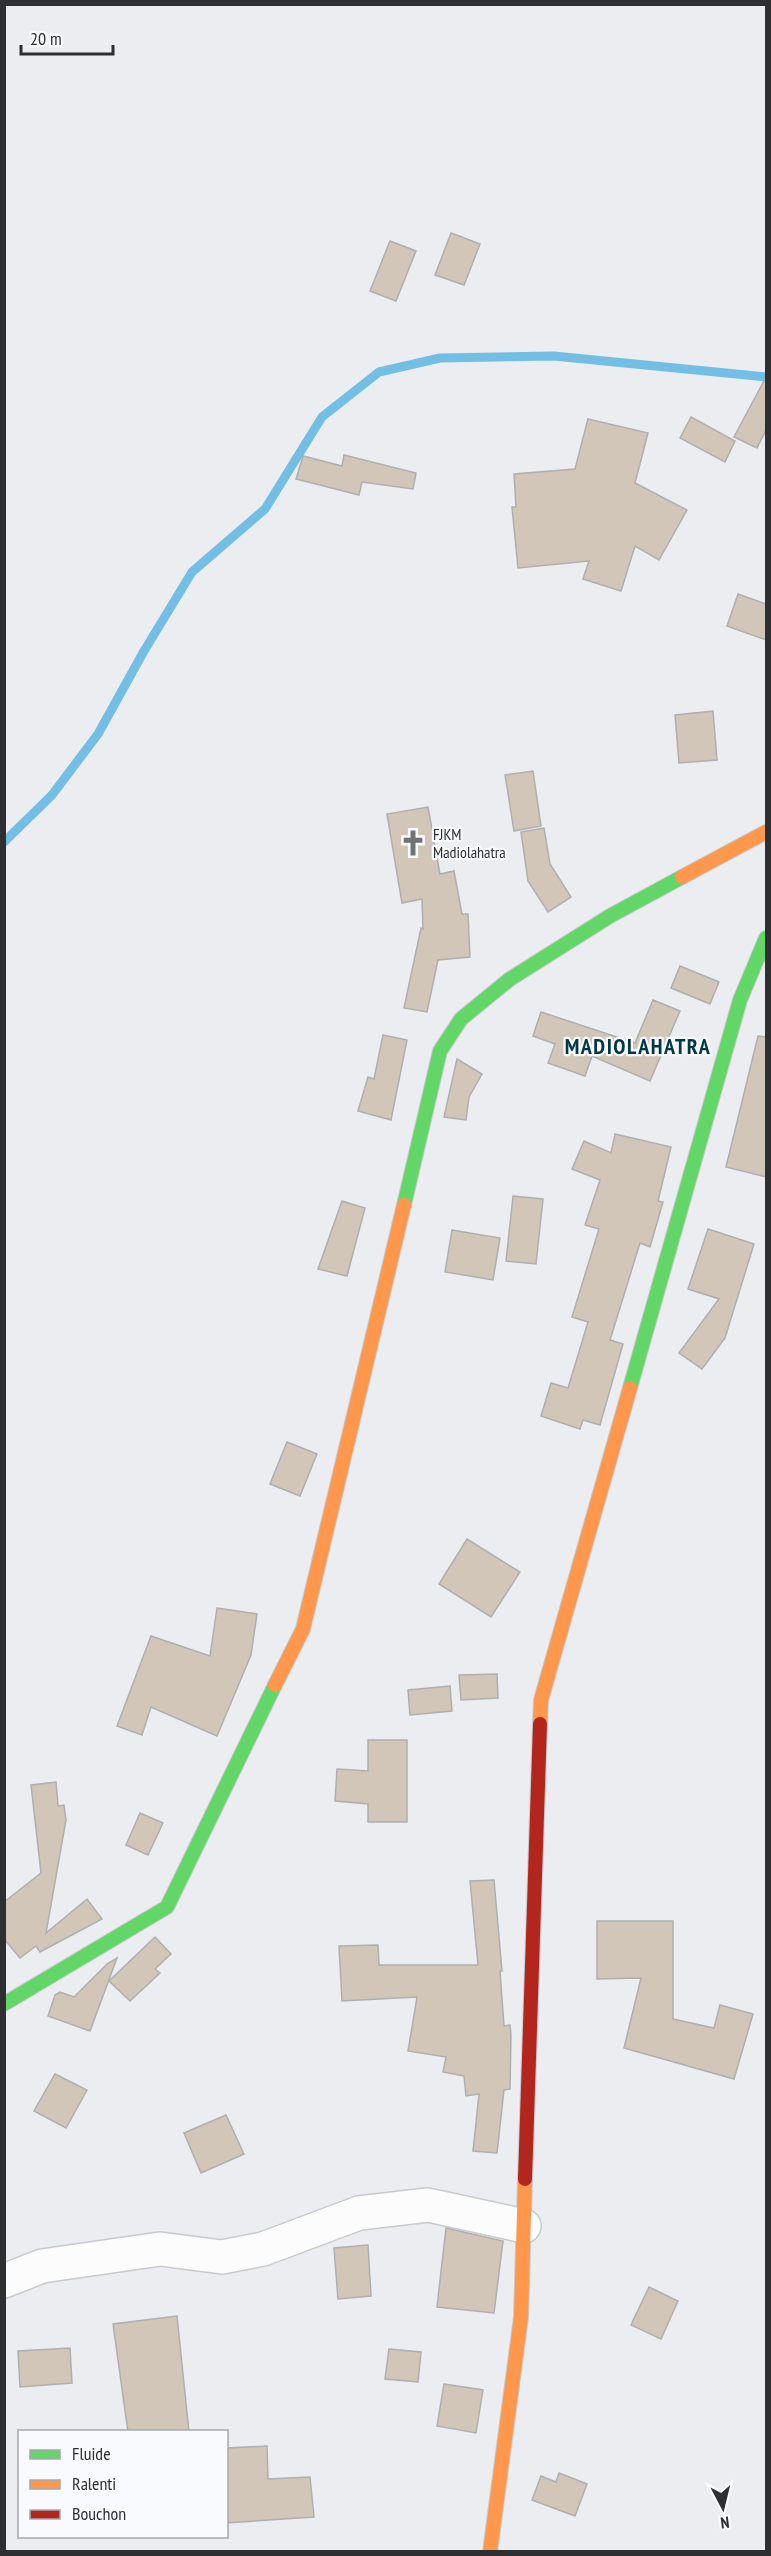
<svg xmlns="http://www.w3.org/2000/svg" width="771" height="2556" font-family="'PT Sans Narrow',sans-serif">
<rect width="100%" height="100%" fill="#ebedf0"/>
<g fill="none" stroke-linecap="round" stroke-linejoin="round">
<path stroke="#73bee4" stroke-width="9" d="M4 842 52 795 98 734 144 651 192 572 265 509 322 417 379 372 440 358 554 356 766 377"/>
</g>
<g fill="#d1c6b7" stroke="#afafb0" stroke-width="1.5">
<path d="M451 233 480 244 464 285 435 275Z"/>
<path d="M390 241 416 251 396 301 370 291Z"/>
<path d="M766 377V430L757 448 734 437Z"/>
<path d="M691 417 735 441 725 462 680 438Z"/>
<path d="M588 419 648 433 635 483 687 510 659 560 635 546 621 591 583 579 589 561 518 568 512 507H516L514 474 575 469Z"/>
<path d="M344 455 416 473 413 489 362 482 359 495 296 479 303 456 342 466Z"/>
<path d="M738 594 766 604V640L727 626Z"/>
<path d="M713 711 717 760 679 763 675 715Z"/>
<path d="M533 771 541 826 514 831 505 775Z"/>
<path d="M428 807 440 874 454 871 462 914H468L470 957 438 960 427 1012 404 1008 421 928 423 929 422 899 402 903 387 814Z"/>
<path d="M544 828 550 864 571 897 548 912 528 881 521 832Z"/>
<path d="M680 966 719 982 710 1004 671 988Z"/>
<path d="M653 1000 680 1011 650 1081 592 1056 585 1076 548 1063 555 1044 533 1036 541 1012 635 1043Z"/>
<path d="M383 1035 407 1040 391 1120 358 1111 368 1077 374 1079Z"/>
<path d="M758 1036 766 1037V1177L726 1167Z"/>
<path d="M457 1059 482 1074 469 1097 466 1120 444 1117Z"/>
<path d="M615 1134 671 1147 658 1201 663 1202 650 1247 640 1243 610 1340 623 1344 600 1425 583 1420 580 1429 541 1416 551 1383 568 1388 588 1322 572 1317 599 1229 585 1225 600 1180 572 1169 584 1141 611 1153Z"/>
<path d="M513 1196 543 1199 536 1264 506 1261Z"/>
<path d="M342 1201 365 1208 347 1276 318 1269Z"/>
<path d="M708 1229 754 1244 725 1338 702 1369 679 1353 719 1299 688 1289Z"/>
<path d="M452 1230 500 1238 493 1280 445 1272Z"/>
<path d="M287 1442 317 1454 300 1496 270 1484Z"/>
<path d="M467 1539 520 1572 491 1617 439 1584Z"/>
<path d="M217 1608 257 1614 251 1655 217 1736 151 1707 142 1735 117 1726 151 1636 210 1656Z"/>
<path d="M497 1674 498 1698 461 1700 459 1675Z"/>
<path d="M450 1686 452 1711 410 1715 408 1690Z"/>
<path d="M368 1740H407V1822H368V1804L335 1801 337 1769 368 1771Z"/>
<path d="M56 1782 58 1806 64 1805 66 1820 46 1933 87 1899 102 1919 40 1952 36 1946 20 1958 4 1939V1902L41 1873 31 1785Z"/>
<path d="M140 1813 163 1823 148 1855 126 1845Z"/>
<path d="M494 1880 502 1971H500L504 2026 510 2025 511 2035 510 2089 504 2090 497 2153 473 2151 479 2094 466 2096 464 2076 443 2072 446 2057 408 2051 417 1997 342 2001 339 1946 378 1945 379 1965H478L470 1881Z"/>
<path d="M597 1921H673V2019L714 2028 720 2005 753 2014 734 2079 624 2048 641 1978 597 1979Z"/>
<path d="M155 1937 171 1954 155 1969 160 1973 130 2001 109 1981Z"/>
<path d="M117 1958 90 2031 48 2016 55 1995 60 1992 74 1997 107 1964Z"/>
<path d="M55 2074 87 2090 66 2128 34 2111Z"/>
<path d="M226 2115 244 2154 201 2173 184 2133Z"/>
<path d="M446 2228 503 2241 494 2313 437 2307Z"/>
<path d="M368 2245 371 2296 338 2299 334 2248Z"/>
<path d="M649 2287 678 2301 661 2339 631 2325Z"/>
<path d="M177 2316 189 2432H128L113 2324Z"/>
<path d="M70 2348 72 2383 20 2387 18 2351Z"/>
<path d="M389 2349 421 2352 418 2382 385 2379Z"/>
<path d="M444 2384 483 2390 476 2433 437 2426Z"/>
<path d="M267 2446 268 2479 310 2477 314 2517 226 2523V2448Z"/>
<path d="M559 2473 587 2484 575 2516 532 2500 541 2476 556 2482Z"/>
</g>
<g fill="none" stroke-linecap="round" stroke-linejoin="round">
<g stroke="#c8cacc" stroke-width="36">
<path id="street" d="M4 2281 42 2266 160 2249 222 2257 263 2249 359 2213 428 2205 524 2226"/>
</g>
<g stroke="#c8cacc" stroke-width="16">
<g id="fast">
<path d="M404 1205 440 1051 461 1019 510 979 610 916 682 877"/>
<path d="M630 1388 740 1000 766 938"/>
<path d="M4 2004 167 1907 275 1685"/>
</g>
</g>
<g stroke="#c8cacc" stroke-width="16">
<g id="slow">
<path d="M682 877 766 832"/>
<path d="M275 1685 303 1629 404 1205"/>
<path d="M540 1724 541 1700 630 1388"/>
<path d="M490 2552 521 2317 525 2179"/>
</g>
</g>
<g stroke="#c8cacc" stroke-width="16">
<path id="jam" d="M525 2179 540 1724"/>
</g>
<use href="#street" stroke="#fcfcfd" stroke-width="33"/>
<use href="#fast" stroke="#63d668" stroke-width="14"/>
<use href="#slow" stroke="#ff974d" stroke-width="14"/>
<use href="#jam" stroke="#b3261e" stroke-width="14"/>
</g>
<defs>
<g id="church-bare" transform="scale(2.07)"><path d="M-1.2-6h2.4v3.5h3.3v2.4h-3.3V6h-2.4V-.1h-3.3v-2.4h3.3Z" fill="#707274" stroke="#f8fafe" stroke-width="2.5" paint-order="stroke"/></g>
</defs>
<g fill-rule="evenodd">
<use href="#church-bare" x="413" y="843"/>
</g>
<g text-anchor="middle" dominant-baseline="central" stroke-width="4.5" stroke-linejoin="round" paint-order="stroke">
<g font-size="16" fill="#2e2f31" stroke="#f8fafe" text-anchor="start">
<text x="433" y="834">FJKM<tspan x="433" dy="18">Madiolahatra</tspan></text>
</g>
<g font-size="22" font-weight="bold" letter-spacing="1.5" fill="#003848" stroke="#f8fafe">
<text x="638" y="1046">MADIOLAHATRA</text>
</g>
</g>
<rect width="771" height="2556" fill="none" stroke="#2e2f31" stroke-width="12"/>
<rect x="18" y="2430" width="210" height="108" fill="#f8fafe" stroke="#a7a9ac" stroke-width="1.5"/>
<rect x="30" y="2450" width="30" height="9" fill="#63d668" stroke="#a7a9ac" stroke-width="1.5"/>
<text x="72" y="2460" font-size="18" fill="#2e2f31">Fluide</text>
<rect x="30" y="2480" width="30" height="9" fill="#ff974d" stroke="#a7a9ac" stroke-width="1.5"/>
<text x="72" y="2490" font-size="18" fill="#2e2f31">Ralenti</text>
<rect x="30" y="2510" width="30" height="9" fill="#b3261e" stroke="#a7a9ac" stroke-width="1.5"/>
<text x="72" y="2520" font-size="18" fill="#2e2f31">Bouchon</text>
<g transform="translate(723 2508) rotate(173)" stroke="#f8fafe" stroke-width="4.5" paint-order="stroke">
<path d="M0-4.5L10 22L0 15L-10 22Z" fill="#2e2f31"/>
<text y="-9" font-size="16" font-weight="bold" text-anchor="middle" fill="#2e2f31">N</text>
</g>
<path d="M21 45v9h92v-9" fill="none" stroke="#2e2f31" stroke-width="3"/>
<text x="30" y="45" font-size="18" fill="#2e2f31" stroke="#f8fafe" stroke-width="4.5" paint-order="stroke">20 m</text>
</svg>
